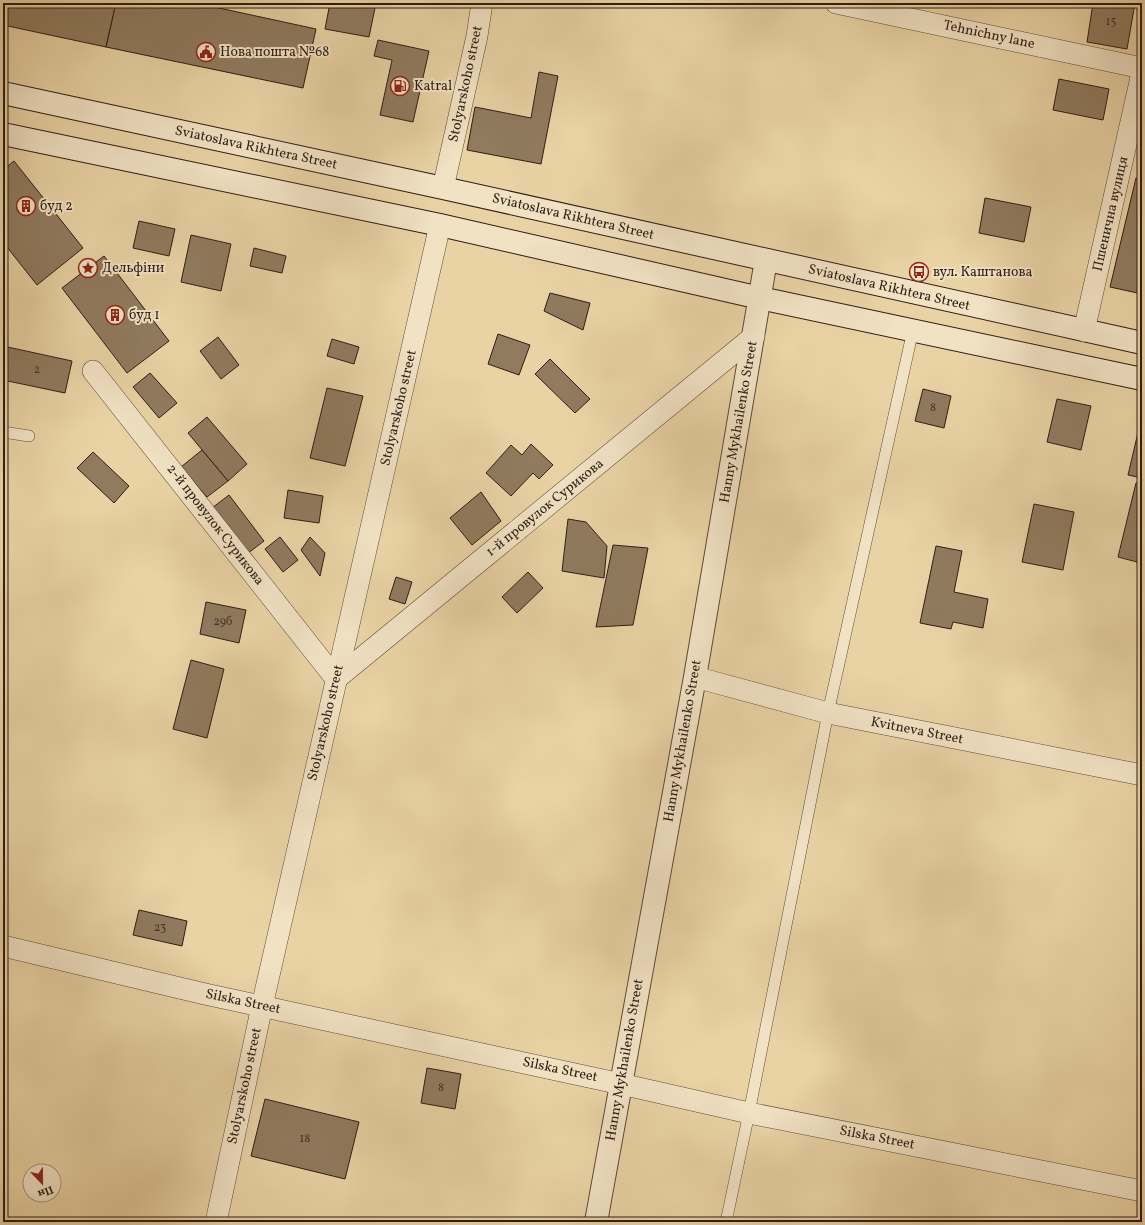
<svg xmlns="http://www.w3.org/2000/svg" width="1145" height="1225" font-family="Vollkorn,serif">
<rect width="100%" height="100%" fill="#e9d3a5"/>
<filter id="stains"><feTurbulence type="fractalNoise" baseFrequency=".005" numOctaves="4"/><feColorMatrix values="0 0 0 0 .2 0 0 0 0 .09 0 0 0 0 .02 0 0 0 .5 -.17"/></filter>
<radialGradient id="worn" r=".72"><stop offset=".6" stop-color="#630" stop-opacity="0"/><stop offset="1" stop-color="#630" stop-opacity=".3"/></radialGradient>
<g fill="#907b5f" stroke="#2f1c14">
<path d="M3 3H116L106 47 3 25Z"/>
<path d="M116 3H196L316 29 303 88 106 47Z"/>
<path d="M330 3H376L369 37 325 29Z"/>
<path d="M1093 3H1135L1127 49 1087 42Z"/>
<path d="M378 40 429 51 413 122 380 115 392 60 374 56Z"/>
<path d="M539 72 558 76 541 164 467 150 475 107 531 118Z"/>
<path d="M1059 79 1109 89 1103 120 1053 110Z"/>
<path d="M14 161 83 248 37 285 3 242V170Z"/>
<path d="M1136 178 1142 180V294L1110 287Z"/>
<path d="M985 198 1031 207 1024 242 979 233Z"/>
<path d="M139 221 175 229 169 256 133 248Z"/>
<path d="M191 235 231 244 221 291 181 282Z"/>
<path d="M254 248 286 256 282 273 250 266Z"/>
<path d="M104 256 169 341 127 373 62 288Z"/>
<path d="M550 293 590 303 583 330 544 311Z"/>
<path d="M498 334 530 345 519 375 488 364Z"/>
<path d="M218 337 239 365 221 379 200 351Z"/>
<path d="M332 339 359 347 354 364 327 356Z"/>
<path d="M3 346 72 361 65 393 3 380Z"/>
<path d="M550 359 590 399 575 413 535 374Z"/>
<path d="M150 373 177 403 159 418 133 387Z"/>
<path d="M327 388 363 396 345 466 310 458Z"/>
<path d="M923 389 951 396 944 428 915 421Z"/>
<path d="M1057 399 1091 406 1081 450 1047 442Z"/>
<path d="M207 417 247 464 228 481 188 433Z"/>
<path d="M1140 424H1142V478L1128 475Z"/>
<path d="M531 444 553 465 539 479 533 473 511 496 486 473 511 445 522 455Z"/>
<path d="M202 450 228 481 207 497 181 467Z"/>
<path d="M93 452 129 486 114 503 77 468Z"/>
<path d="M1136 483 1142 484V568L1138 566 1137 562 1118 557Z"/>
<path d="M288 490 323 496 319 523 284 518Z"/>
<path d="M481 492 501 521 472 545 450 518Z"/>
<path d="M229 495 264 541 243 557 208 511Z"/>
<path d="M1034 504 1074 512 1063 570 1022 562Z"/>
<path d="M568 519 586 522 607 546 604 578 562 571Z"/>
<path d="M280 537 298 560 283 572 265 549Z"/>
<path d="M310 537 325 553 320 576 301 550Z"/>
<path d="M613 545 648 548 633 625 596 627Z"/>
<path d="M936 546 962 551 954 592 988 599 983 628 953 622 951 629 920 623Z"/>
<path d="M528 572 543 588 517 613 502 597Z"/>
<path d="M396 577 412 582 405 604 389 599Z"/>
<path d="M206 602 246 610 239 643 200 634Z"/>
<path d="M191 660 224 669 207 738 173 729Z"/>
<path d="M139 910 187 921 182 946 133 935Z"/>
<path d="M427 1068 461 1074 455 1109 421 1103Z"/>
<path d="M265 1099 359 1122 345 1179 251 1156Z"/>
</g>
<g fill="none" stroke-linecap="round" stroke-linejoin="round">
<g stroke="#5e4a38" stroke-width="12">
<g id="service">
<path d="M3 432 29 436"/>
<path d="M726 1222 749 1113 828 713 913 330"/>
</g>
</g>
<g stroke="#5e4a38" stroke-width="22">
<g id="minor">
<path d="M836 3 1142 68"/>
<path d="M443 188 477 36 482 3"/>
<path d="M1084 331 1142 73"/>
<path d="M93 371 336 679 754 336"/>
<path d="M695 677 828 713 1142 775"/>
<path d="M3 946 205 994 621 1084 749 1113 1142 1191"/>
<path d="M216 1222 262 1006 440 225"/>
</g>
</g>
<g stroke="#5e4a38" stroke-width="24">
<path id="tertiary" d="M596 1222 695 677 766 260"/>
</g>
<g stroke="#2f1c14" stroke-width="24">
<g id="secondary">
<path d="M3 93 443 188 1142 343"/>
<path d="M3 134 440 225 760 298 1142 379"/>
</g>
</g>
<use href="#service" stroke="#f1e2c4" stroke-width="11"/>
<use href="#minor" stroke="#f1e2c4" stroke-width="21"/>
<use href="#tertiary" stroke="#f1e2c4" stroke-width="22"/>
<use href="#secondary" stroke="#f1e2c4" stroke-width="22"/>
</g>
<defs>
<g id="civic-ring" transform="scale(1)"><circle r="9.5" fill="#f1e2c4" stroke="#8f2418" stroke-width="1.5"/><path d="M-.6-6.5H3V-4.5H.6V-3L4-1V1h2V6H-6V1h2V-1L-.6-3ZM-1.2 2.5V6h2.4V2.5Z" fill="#8f2418"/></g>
<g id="fuel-ring" transform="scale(1)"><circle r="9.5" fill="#f1e2c4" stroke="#8f2418" stroke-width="1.5"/><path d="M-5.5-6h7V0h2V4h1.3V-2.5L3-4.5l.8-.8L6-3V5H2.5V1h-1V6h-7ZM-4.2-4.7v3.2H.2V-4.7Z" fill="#8f2418"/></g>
<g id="building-ring" transform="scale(1)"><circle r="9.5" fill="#f1e2c4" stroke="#8f2418" stroke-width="1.5"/><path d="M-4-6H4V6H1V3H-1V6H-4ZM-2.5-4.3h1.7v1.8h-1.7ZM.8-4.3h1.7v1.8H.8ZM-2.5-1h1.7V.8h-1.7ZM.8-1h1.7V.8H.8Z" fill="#8f2418"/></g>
<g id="sight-ring" transform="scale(1)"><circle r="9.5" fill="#f1e2c4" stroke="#8f2418" stroke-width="1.5"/><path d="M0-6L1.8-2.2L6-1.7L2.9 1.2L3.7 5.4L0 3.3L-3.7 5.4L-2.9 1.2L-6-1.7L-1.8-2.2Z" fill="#8f2418"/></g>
<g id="bus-ring" transform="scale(1)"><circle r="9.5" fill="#f1e2c4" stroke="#8f2418" stroke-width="1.5"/><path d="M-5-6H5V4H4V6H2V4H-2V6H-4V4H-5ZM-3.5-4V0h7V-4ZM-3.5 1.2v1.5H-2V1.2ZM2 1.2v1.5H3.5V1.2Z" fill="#8f2418"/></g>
</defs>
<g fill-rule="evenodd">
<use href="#civic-ring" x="206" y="52"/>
<use href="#fuel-ring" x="400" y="86"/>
<use href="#building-ring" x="26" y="206"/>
<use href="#sight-ring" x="88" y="268"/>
<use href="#bus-ring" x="919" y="272"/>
<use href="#building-ring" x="115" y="315"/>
</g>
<g text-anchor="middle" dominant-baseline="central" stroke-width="4" stroke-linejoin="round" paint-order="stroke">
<g font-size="12" fill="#473427">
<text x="1111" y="22">15</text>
<text x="37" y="370">2</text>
<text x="933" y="408">8</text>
<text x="223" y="622">29б</text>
<text x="160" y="928">23</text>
<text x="441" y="1088">8</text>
<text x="305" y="1139">18</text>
</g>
<g font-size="14" fill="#2f1c14" stroke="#f1e2c4">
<text transform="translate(989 35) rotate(12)">Tehnichny lane</text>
<text transform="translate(466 84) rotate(-78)">Stolyarskoho street</text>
<text transform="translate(256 148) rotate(12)">Sviatoslava Rikhtera Street</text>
<text transform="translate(1111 214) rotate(-77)">Пшенична вулиця</text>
<text transform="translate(573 217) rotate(13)">Sviatoslava Rikhtera Street</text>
<text transform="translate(889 288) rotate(13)">Sviatoslava Rikhtera Street</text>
<text transform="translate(399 408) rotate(-77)">Stolyarskoho street</text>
<text transform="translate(739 422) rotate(-80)">Hanny Mykhailenko Street</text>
<text transform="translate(545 508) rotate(-39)">1-й провулок Сурикова</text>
<text transform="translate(215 525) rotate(52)">2-й провулок Сурикова</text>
<text transform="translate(326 723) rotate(-77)">Stolyarskoho street</text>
<text transform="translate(917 731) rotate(11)">Kvitneva Street</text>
<text transform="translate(683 741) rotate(-80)">Hanny Mykhailenko Street</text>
<text transform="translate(243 1002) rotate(12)">Silska Street</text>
<text transform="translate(625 1060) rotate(-80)">Hanny Mykhailenko Street</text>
<text transform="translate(560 1070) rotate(12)">Silska Street</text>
<text transform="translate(245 1086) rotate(-78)">Stolyarskoho street</text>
<text transform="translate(877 1138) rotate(11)">Silska Street</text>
</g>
<g font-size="14" fill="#2f1c14" stroke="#f1e2c4" text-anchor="start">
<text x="220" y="52">Нова пошта №68</text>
<text x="414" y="86">Katral</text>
<text x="40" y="206">буд 2</text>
<text x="102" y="268">Дельфіни</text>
<text x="933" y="272">вул. Каштанова</text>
<text x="129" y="315">буд 1</text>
</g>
</g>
<rect width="1145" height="1225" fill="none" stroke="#e9d3a5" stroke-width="16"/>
<rect x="4" y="4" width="1137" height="1217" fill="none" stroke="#2f1c14" stroke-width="2"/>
<rect x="8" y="8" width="1129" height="1209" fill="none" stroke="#2f1c14"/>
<g transform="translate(42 1183) rotate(158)"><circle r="19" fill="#f1e2c4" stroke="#a3937e"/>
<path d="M0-3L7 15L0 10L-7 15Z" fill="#8f2418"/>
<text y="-6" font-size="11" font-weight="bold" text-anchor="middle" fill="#2f1c14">Пн</text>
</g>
<rect width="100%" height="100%" filter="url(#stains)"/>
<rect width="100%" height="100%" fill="url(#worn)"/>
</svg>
